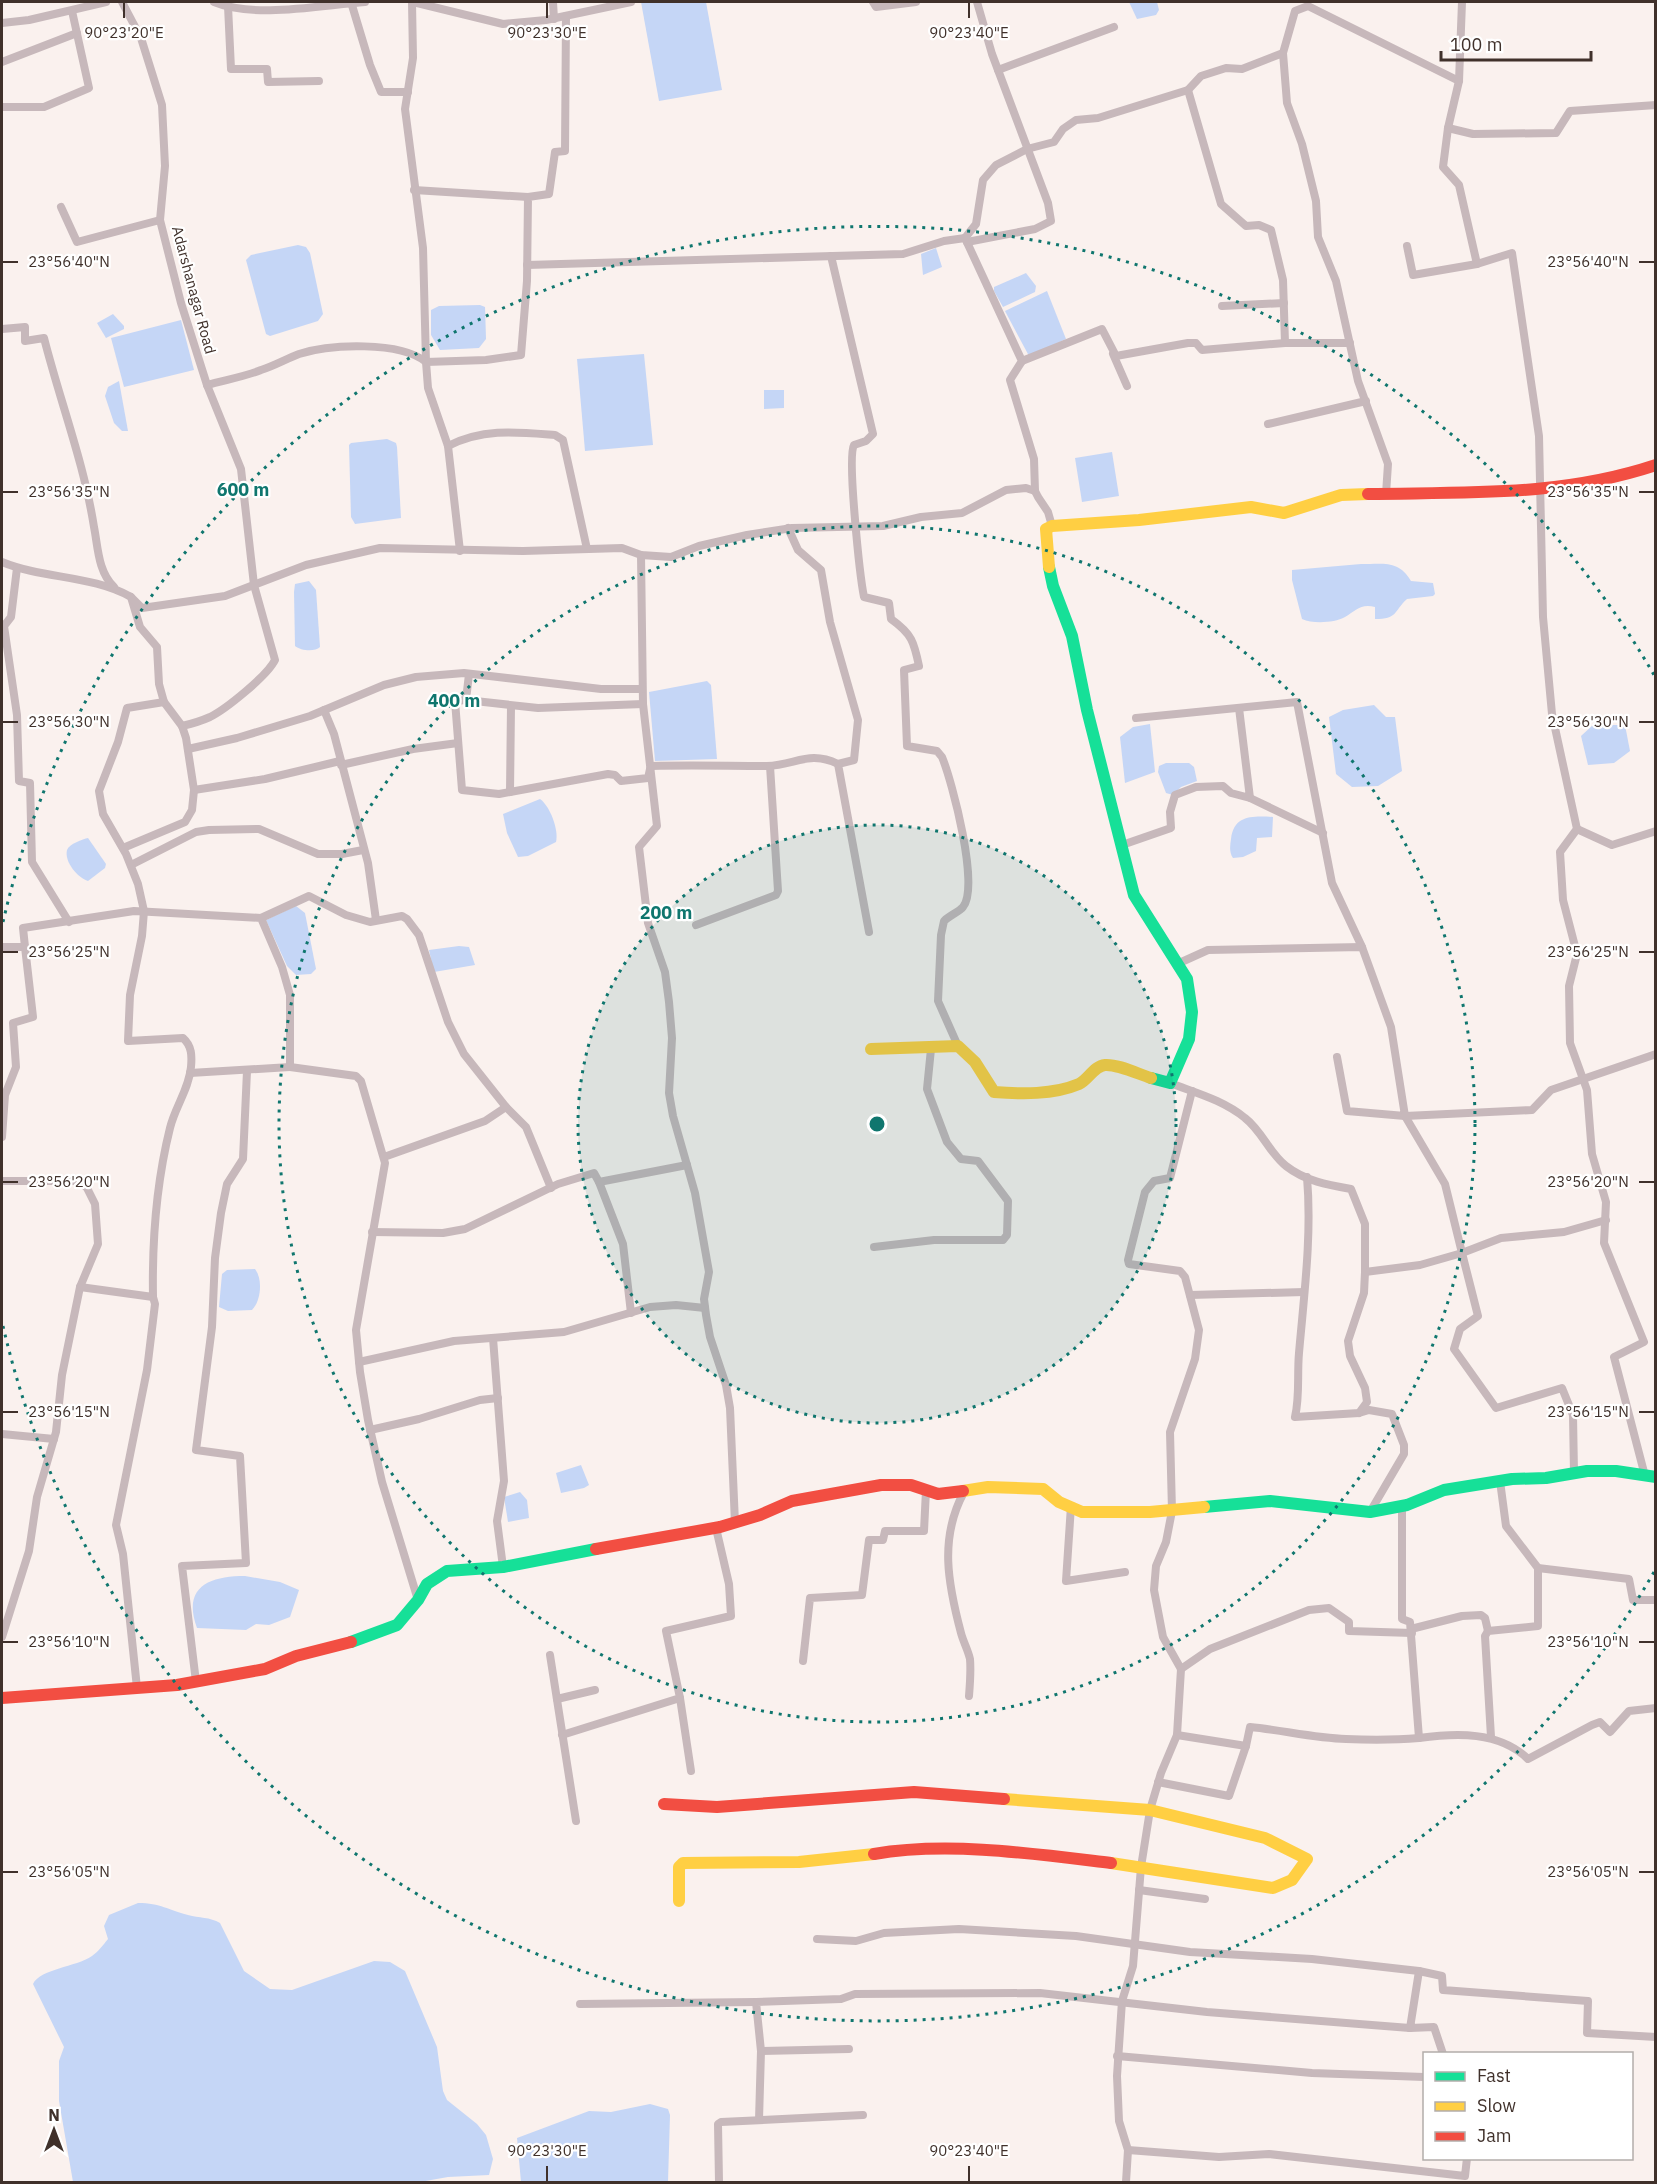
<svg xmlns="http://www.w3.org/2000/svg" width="1657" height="2184" font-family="'IBM Plex Sans',sans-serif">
<rect width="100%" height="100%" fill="#faf1ee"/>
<g fill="#c5d6f6">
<path d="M641 2H706L722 90 659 101Z"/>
<path d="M1129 2H1157L1159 10 1156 15 1137 19Z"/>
<path d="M298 245 306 247 310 253 323 314 318 321 270 336 266 334 246 260 251 255Z"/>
<path d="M936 248 942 267 923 275 921 254Z"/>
<path d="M1026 273 1036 286 1035 292 1003 307 994 291V287Z"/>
<path d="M1047 291 1066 339 1029 356 1005 311Z"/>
<path d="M480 305 485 307 486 339 479 348 440 350 431 335V310L439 306Z"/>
<path d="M113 314 124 326V329L106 338 97 323Z"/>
<path d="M181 320 194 370 124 387 111 338Z"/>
<path d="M644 354 653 445 585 451 577 359Z"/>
<path d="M119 381 128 431H122L114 423 105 396 108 387Z"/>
<path d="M764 390H784V408L764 409Z"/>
<path d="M387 439 396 443 397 447 401 518 355 524 351 517 349 445 351 443Z"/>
<path d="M1112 452 1119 496 1082 502 1075 458Z"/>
<path d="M1361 564C1384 564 1399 560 1411 581L1433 583 1435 594 1433 596 1407 599C1393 612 1398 619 1375 619V607C1361 603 1355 611 1345 617 1334 623 1313 624 1302 619L1292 580V570Z"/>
<path d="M309 581 316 590 320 647C315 652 301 651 295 646L294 592 295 584Z"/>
<path d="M707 681 711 685 717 759 655 761 649 692Z"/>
<path d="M1374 705 1386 717H1395L1402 771 1378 786 1352 787 1336 774 1329 717 1343 710Z"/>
<path d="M1150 724 1155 772 1125 783 1120 737 1133 727Z"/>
<path d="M1593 725H1625L1630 751 1614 763 1588 765 1581 736Z"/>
<path d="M1166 763H1189L1194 767 1197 781 1181 787 1173 795 1166 793 1158 772 1159 766Z"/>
<path d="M540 799C550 806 559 830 556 842L528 856 518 857 507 833 503 814Z"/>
<path d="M1273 817 1272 837 1257 838 1256 851 1243 857 1233 858C1229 852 1230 846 1231 839 1234 815 1252 816 1273 817Z"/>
<path d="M88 838 106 864 105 868 88 881C78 878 64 862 67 850 69 844 83 839 88 838Z"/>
<path d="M296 906 305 913 316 969 311 974 296 975 287 966 266 920Z"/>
<path d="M459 946 469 947 475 965 434 972 429 950Z"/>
<path d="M255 1269C263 1279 261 1301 252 1310L228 1311 219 1307 222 1274 227 1270Z"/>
<path d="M581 1465 589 1485 584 1488 561 1493 556 1473Z"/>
<path d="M520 1492 527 1500 529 1518 508 1522 504 1497Z"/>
<path d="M245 1576 280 1582 299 1590 290 1617 269 1625 256 1624 246 1630 197 1628C182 1587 209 1576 245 1576Z"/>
<path d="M138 1903C161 1903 168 1910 188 1915 199 1918 210 1917 220 1923L244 1971 270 1989 292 1990 374 1961 390 1962 405 1971 437 2047 443 2091 447 2100 477 2124 486 2135 493 2159 489 2175 448 2177 420 2182H73L59 2101V2061L64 2047 33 1984C40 1969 76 1967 92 1956 98 1952 103 1945 108 1939L104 1926 109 1915Z"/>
<path d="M650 2104 668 2109 670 2115 668 2182H521L517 2138 589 2111 611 2112Z"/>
</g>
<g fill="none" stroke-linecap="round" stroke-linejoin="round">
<g stroke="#c7b8bb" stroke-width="8">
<path d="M122 2 141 38 162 105 165 166 160 220 181 303 207 385 241 469 254 585 275 660C267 676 226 709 210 717 201 721 191 724 182 726"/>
<path d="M214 2C255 19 322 5 365 2"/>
<path d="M351 2 370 65 381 92H408"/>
<path d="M412 2 413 58 405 109 423 248 426 362 428 388 448 446 460 551"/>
<path d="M413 2 503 24 546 20 631 2"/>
<path d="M553 2 554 19"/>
<path d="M873 2 876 7 916 2"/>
<path d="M228 6 231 69H267L268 82 319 81"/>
<path d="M2 23 29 20 106 2"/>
<path d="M1283 53 1295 11 1308 6 1459 81"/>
<path d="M2 62 77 33"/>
<path d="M998 70 1114 27"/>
<path d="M1188 90 1221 204 1246 226 1259 225 1271 230 1283 280 1285 343"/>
<path d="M2 107H44L89 88 72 11"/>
<path d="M1448 128 1473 134 1556 133 1570 111 1656 105"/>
<path d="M414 190 528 197"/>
<path d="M61 207 77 242 160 220"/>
<path d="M965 238 976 224 983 180 996 165 1027 149 1054 142 1063 129 1076 120 1098 118 1188 90 1201 76 1226 68 1242 69 1283 53 1287 103 1302 144 1316 201 1318 237 1336 281 1358 381 1388 464 1386 494"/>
<path d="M965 238 1022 361 1010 380 1034 459 1035 491"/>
<path d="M967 242 1035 229 1051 221 1048 203 992 54 977 2"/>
<path d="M1407 246 1413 275 1477 264 1459 185 1443 167 1448 128 1459 81 1462 2"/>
<path d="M831 256 873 434 866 441 854 445C847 457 860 577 864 597L889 603 891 619C912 634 914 642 919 666L904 670 907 746 937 751 942 757C952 781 980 887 963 907 959 912 950 915 944 921L941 935 938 1001 958 1046"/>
<path d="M1477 264 1512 253 1539 436 1543 617 1552 714 1577 829 1560 852 1563 900 1577 954 1569 986 1570 1043 1587 1090 1592 1154 1606 1202 1604 1243 1644 1342 1614 1357 1645 1476"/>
<path d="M527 265 903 254 944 241 965 238"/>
<path d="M1222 306 1284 303"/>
<path d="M2 329 25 327V341L44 338C60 401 84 463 94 527 98 547 98 572 114 587"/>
<path d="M1113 354 1127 386"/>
<path d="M1022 361 1102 329 1116 356 1188 343H1196L1202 350 1285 343H1350"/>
<path d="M207 385C224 380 244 377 261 370 274 366 286 359 299 354 330 344 400 341 426 362L486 360 521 355 527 281 528 197 549 194 555 152 565 151 566 16"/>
<path d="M1268 424 1366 401"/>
<path d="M448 446C483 428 517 432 555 435L563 440 587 549"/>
<path d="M788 528 798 550 821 570 830 622 858 720 854 760 838 764 869 932"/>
<path d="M641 555 643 704 657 826 639 847 648 923 665 972 669 1002 672 1038 669 1093 673 1116 695 1193 709 1272 704 1299 706 1315 710 1337 726 1385 730 1408 735 1523"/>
<path d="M2 562C43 579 92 575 131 597L140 627 157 647 159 684 164 702 182 726 186 738 194 790 192 810 185 822 123 848"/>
<path d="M17 568 11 617 4 626 17 715 19 781 30 783 32 862 69 922"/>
<path d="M131 597 142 608 225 596 306 565 380 548 523 551 622 548 641 555 671 557 699 546 747 535 792 528 883 526 921 517 962 513 1006 490 1026 488 1035 491 1038 497 1048 512 1052 526"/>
<path d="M469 674 466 700 455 701 462 790 499 794 608 774 615 775 621 781 648 778 650 769"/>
<path d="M466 700 538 708 643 704"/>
<path d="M324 710 334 734 368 863 376 920"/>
<path d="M1136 718 1297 702 1332 883 1362 947"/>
<path d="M188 749 237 738 310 716 384 685 416 677 464 673 601 689H642"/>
<path d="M341 765 413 749 458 743"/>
<path d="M652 766C690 765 729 766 767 766 796 765 809 750 838 764"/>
<path d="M194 790 265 779 340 761"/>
<path d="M510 792 511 706"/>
<path d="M1250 798 1323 833"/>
<path d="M1577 829 1612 845 1656 831"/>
<path d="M1122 845 1171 828 1170 812 1175 795 1196 787 1223 786 1231 793 1250 798 1239 708"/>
<path d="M131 865 196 832 209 830 259 829 318 854H342L363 850"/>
<path d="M261 918 309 896 346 915 370 922 402 916 407 919 419 935 448 1022 464 1054 506 1107 526 1127 551 1188"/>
<path d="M696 925 776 895 778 891 770 766"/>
<path d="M2 947H25L23 928 134 911 261 918 282 967 290 995V1067L356 1076 361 1081 385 1163 356 1330 360 1372 368 1420 382 1482 418 1600"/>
<path d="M1177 964 1208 950 1362 947 1391 1027 1405 1116 1347 1111 1337 1057"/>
<path d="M190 1073 290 1067"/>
<path d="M1170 1083C1196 1093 1223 1100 1245 1118 1262 1131 1270 1154 1286 1166 1305 1181 1328 1185 1351 1189L1365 1224V1272L1420 1265 1462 1253 1478 1316 1460 1329 1454 1349 1496 1408 1562 1388 1573 1415 1574 1473"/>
<path d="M2 1137 5 1095 16 1067 13 1023 33 1017 25 947"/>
<path d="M384 1157 485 1121 506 1107"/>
<path d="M1307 1177C1312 1235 1304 1295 1299 1353 1297 1375 1300 1396 1295 1417L1359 1413 1369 1410 1392 1414 1404 1445V1454L1370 1512"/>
<path d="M2 1181H79L87 1188 95 1204 98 1244 80 1287 62 1375 56 1432 37 1497 29 1551 2 1637"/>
<path d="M599 1182 623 1244 631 1313"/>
<path d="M1606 1220 1564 1232 1501 1238 1462 1253 1445 1184 1405 1116 1532 1110 1551 1090 1656 1054"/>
<path d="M372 1232 443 1233 465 1229 558 1184 594 1173 599 1182 687 1165"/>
<path d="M874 1247 934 1240H1003L1007 1235 1008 1201 978 1161 961 1159 947 1142 927 1089 931 1049"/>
<path d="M80 1287 153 1297C152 1239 156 1184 170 1128 175 1107 189 1089 191 1067 192 1056 192 1046 183 1038L128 1041 130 995 142 936 144 911 138 884 126 854 103 814 99 791 118 742 127 708 164 702"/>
<path d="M1190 1295 1304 1292"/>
<path d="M493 1338 504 1481 497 1521 503 1567"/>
<path d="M359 1362 454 1341 564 1332 650 1307 676 1305 705 1308"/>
<path d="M1359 1413 1367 1402 1365 1388 1350 1356 1348 1341 1364 1293 1365 1272"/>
<path d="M370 1430 419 1419 480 1400 498 1398"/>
<path d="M2 1434 54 1439"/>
<path d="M1500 1481 1506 1526 1538 1568 1629 1579 1633 1600H1656"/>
<path d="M964 1492C939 1538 948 1584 961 1633 963 1641 968 1650 970 1659 971 1671 970 1684 969 1696"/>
<path d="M1071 1506 1066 1581 1125 1572"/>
<path d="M1402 1506V1619L1410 1622 1419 1738"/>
<path d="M1411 1629 1462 1616 1481 1615 1485 1618 1488 1631"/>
<path d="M550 1655 576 1821"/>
<path d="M803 1661 810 1598 862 1595 869 1540H883L885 1531H924L926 1490"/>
<path d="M1181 1669 1163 1637 1154 1590 1156 1566 1166 1542 1172 1511 1170 1432 1195 1359 1199 1330 1185 1277 1180 1271 1129 1264 1128 1260 1145 1192 1154 1181 1170 1178 1192 1091"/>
<path d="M196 1682 182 1566 246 1563 240 1456 196 1450 212 1327 215 1258 221 1213 227 1184 243 1159 247 1071"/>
<path d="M137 1688 123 1554 116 1525 147 1370 155 1304 153 1297"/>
<path d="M680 1698 691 1771"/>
<path d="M557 1699 595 1690"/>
<path d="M562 1735 680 1698 666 1631 731 1616 729 1584 716 1528"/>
<path d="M1177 1735 1246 1746 1250 1727C1282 1730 1314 1738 1346 1739 1369 1740 1396 1740 1419 1738 1456 1733 1499 1731 1528 1759L1592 1725 1600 1722 1610 1732 1629 1711 1656 1708"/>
<path d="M1491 1737 1485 1636 1488 1631 1538 1626V1568"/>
<path d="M1158 1782 1229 1796 1246 1746"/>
<path d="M1139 1890 1205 1899"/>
<path d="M817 1939 856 1941 884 1933 959 1929 1076 1936 1190 1952 1312 1959 1419 1971 1442 1976 1443 1990 1588 2001 1587 2033 1656 2037"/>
<path d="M1419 1971 1410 2028 1434 2027 1443 2054"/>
<path d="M580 2004 756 2002"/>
<path d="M761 2051 849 2049"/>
<path d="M1117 2056 1312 2073 1424 2077"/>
<path d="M759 2120 761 2051 756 2002 841 1999 855 1994 1040 1993 1207 2012 1410 2028"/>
<path d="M1128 2150 1219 2157 1269 2154 1465 2176 1467 2158"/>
<path d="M719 2182 718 2124 721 2122 863 2115"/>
<path d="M1126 2182 1128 2150 1119 2121 1117 2076 1122 2001 1133 1966 1141 1867 1150 1810 1161 1773 1177 1735 1181 1669 1210 1649 1309 1610 1329 1608 1349 1622V1631L1412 1633"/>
</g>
<g stroke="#16e098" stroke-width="12">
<path d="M1049 567 1053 586 1072 636 1087 710 1134 895 1187 979 1192 1012 1189 1039 1170 1083 1151 1078"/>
<path d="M1204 1507 1270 1501 1370 1512 1407 1505 1444 1490 1512 1479 1546 1478 1587 1471H1616L1656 1477"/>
<path d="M351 1642 397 1625 418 1600 427 1584 447 1571 503 1567 596 1549"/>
</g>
<g stroke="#ffcf43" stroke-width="12">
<path d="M1049 567 1046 529 1052 526 1139 520 1251 507 1284 513 1341 495 1368 494"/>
<path d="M871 1049 958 1046 975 1062 994 1092C1021 1094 1053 1095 1079 1084 1088 1080 1094 1066 1105 1065 1118 1064 1138 1074 1151 1078"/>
<path d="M963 1491 988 1487 1043 1489 1059 1502 1082 1512H1150L1204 1507"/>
<path d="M1004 1799 1150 1810 1265 1838 1307 1859 1292 1880 1273 1888 1111 1863"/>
<path d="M679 1901V1867L683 1863 799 1862 874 1854"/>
</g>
<g stroke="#f24e42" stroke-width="12">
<path d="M1368 494C1468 492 1560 497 1656 465"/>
<path d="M596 1549 720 1527 760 1515 792 1501 881 1485H911L938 1494 963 1491"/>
<path d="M2 1698 177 1685 265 1669 296 1656 351 1642"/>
<path d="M664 1804 717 1807 914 1792 1004 1799"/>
<path d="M874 1854C948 1841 1037 1854 1111 1863"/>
</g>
</g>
<path fill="none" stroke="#40312b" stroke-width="2" d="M124 3V18M547 3V18M969 3V18M3 262H18M1639 262H1654M3 492H18M1639 492H1654M3 722H18M1639 722H1654M3 952H18M1639 952H1654M3 1182H18M1639 1182H1654M3 1412H18M1639 1412H1654M3 1642H18M1639 1642H1654M3 1872H18M1639 1872H1654M547 2166V2181M969 2166V2181"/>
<circle cx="877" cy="1124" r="299" fill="#0f766e" fill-opacity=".12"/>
<g fill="none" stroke="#0f766e" stroke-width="3" stroke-dasharray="3 6">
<circle cx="877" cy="1124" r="299"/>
<circle cx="877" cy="1124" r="598"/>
<path d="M1654 1572A897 897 0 0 1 3 1326M3 922A897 897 0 0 1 1654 675"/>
</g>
<g text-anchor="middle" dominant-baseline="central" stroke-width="4.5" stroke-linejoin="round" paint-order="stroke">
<g font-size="15" fill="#40312b" stroke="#fff">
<text transform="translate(194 290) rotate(75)">Adarshanagar Road</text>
</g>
</g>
<g font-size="15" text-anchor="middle" fill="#40312b" stroke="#fff" stroke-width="4.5" stroke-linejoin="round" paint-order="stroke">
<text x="124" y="38">90°23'20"E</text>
<text x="547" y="38">90°23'30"E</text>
<text x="969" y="38">90°23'40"E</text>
<text x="69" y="267">23°56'40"N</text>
<text x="1588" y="267">23°56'40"N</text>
<text x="69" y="497">23°56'35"N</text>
<text x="1588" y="497">23°56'35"N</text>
<text x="69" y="727">23°56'30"N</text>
<text x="1588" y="727">23°56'30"N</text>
<text x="69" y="957">23°56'25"N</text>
<text x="1588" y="957">23°56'25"N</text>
<text x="69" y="1187">23°56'20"N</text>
<text x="1588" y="1187">23°56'20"N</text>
<text x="69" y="1417">23°56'15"N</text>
<text x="1588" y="1417">23°56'15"N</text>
<text x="69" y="1647">23°56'10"N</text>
<text x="1588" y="1647">23°56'10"N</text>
<text x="69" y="1877">23°56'05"N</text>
<text x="1588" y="1877">23°56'05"N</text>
<text x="547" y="2156">90°23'30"E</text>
<text x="969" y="2156">90°23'40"E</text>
</g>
<circle cx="877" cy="1124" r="9" fill="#0f766e" stroke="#fff" stroke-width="3"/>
<g font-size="18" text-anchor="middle" font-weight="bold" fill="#0f766e" stroke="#fff" stroke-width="4.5" stroke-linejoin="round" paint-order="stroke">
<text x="243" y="496">600 m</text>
<text x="454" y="707">400 m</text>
<text x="666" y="919">200 m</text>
</g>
<rect width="1657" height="2184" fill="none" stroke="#40312b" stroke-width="6"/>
<rect x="1423" y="2052" width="210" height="108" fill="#ffffff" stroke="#b3adaa" stroke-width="1.5"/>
<rect x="1435" y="2072" width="30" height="9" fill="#16e098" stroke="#b3adaa" stroke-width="1.5"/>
<text x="1477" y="2082" font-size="18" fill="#40312b">Fast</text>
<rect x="1435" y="2102" width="30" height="9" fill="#ffcf43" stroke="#b3adaa" stroke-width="1.5"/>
<text x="1477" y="2112" font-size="18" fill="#40312b">Slow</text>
<rect x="1435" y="2132" width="30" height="9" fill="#f24e42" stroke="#b3adaa" stroke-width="1.5"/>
<text x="1477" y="2142" font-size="18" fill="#40312b">Jam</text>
<g transform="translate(54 2130)" stroke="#ffffff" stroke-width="4.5" paint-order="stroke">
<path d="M0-4.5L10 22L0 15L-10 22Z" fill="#40312b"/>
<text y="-9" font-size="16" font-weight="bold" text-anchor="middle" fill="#40312b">N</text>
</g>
<path d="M1441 51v9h150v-9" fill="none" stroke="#40312b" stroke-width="3"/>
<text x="1450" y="51" font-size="18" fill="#40312b" stroke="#ffffff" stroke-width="4.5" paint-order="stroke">100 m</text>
</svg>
